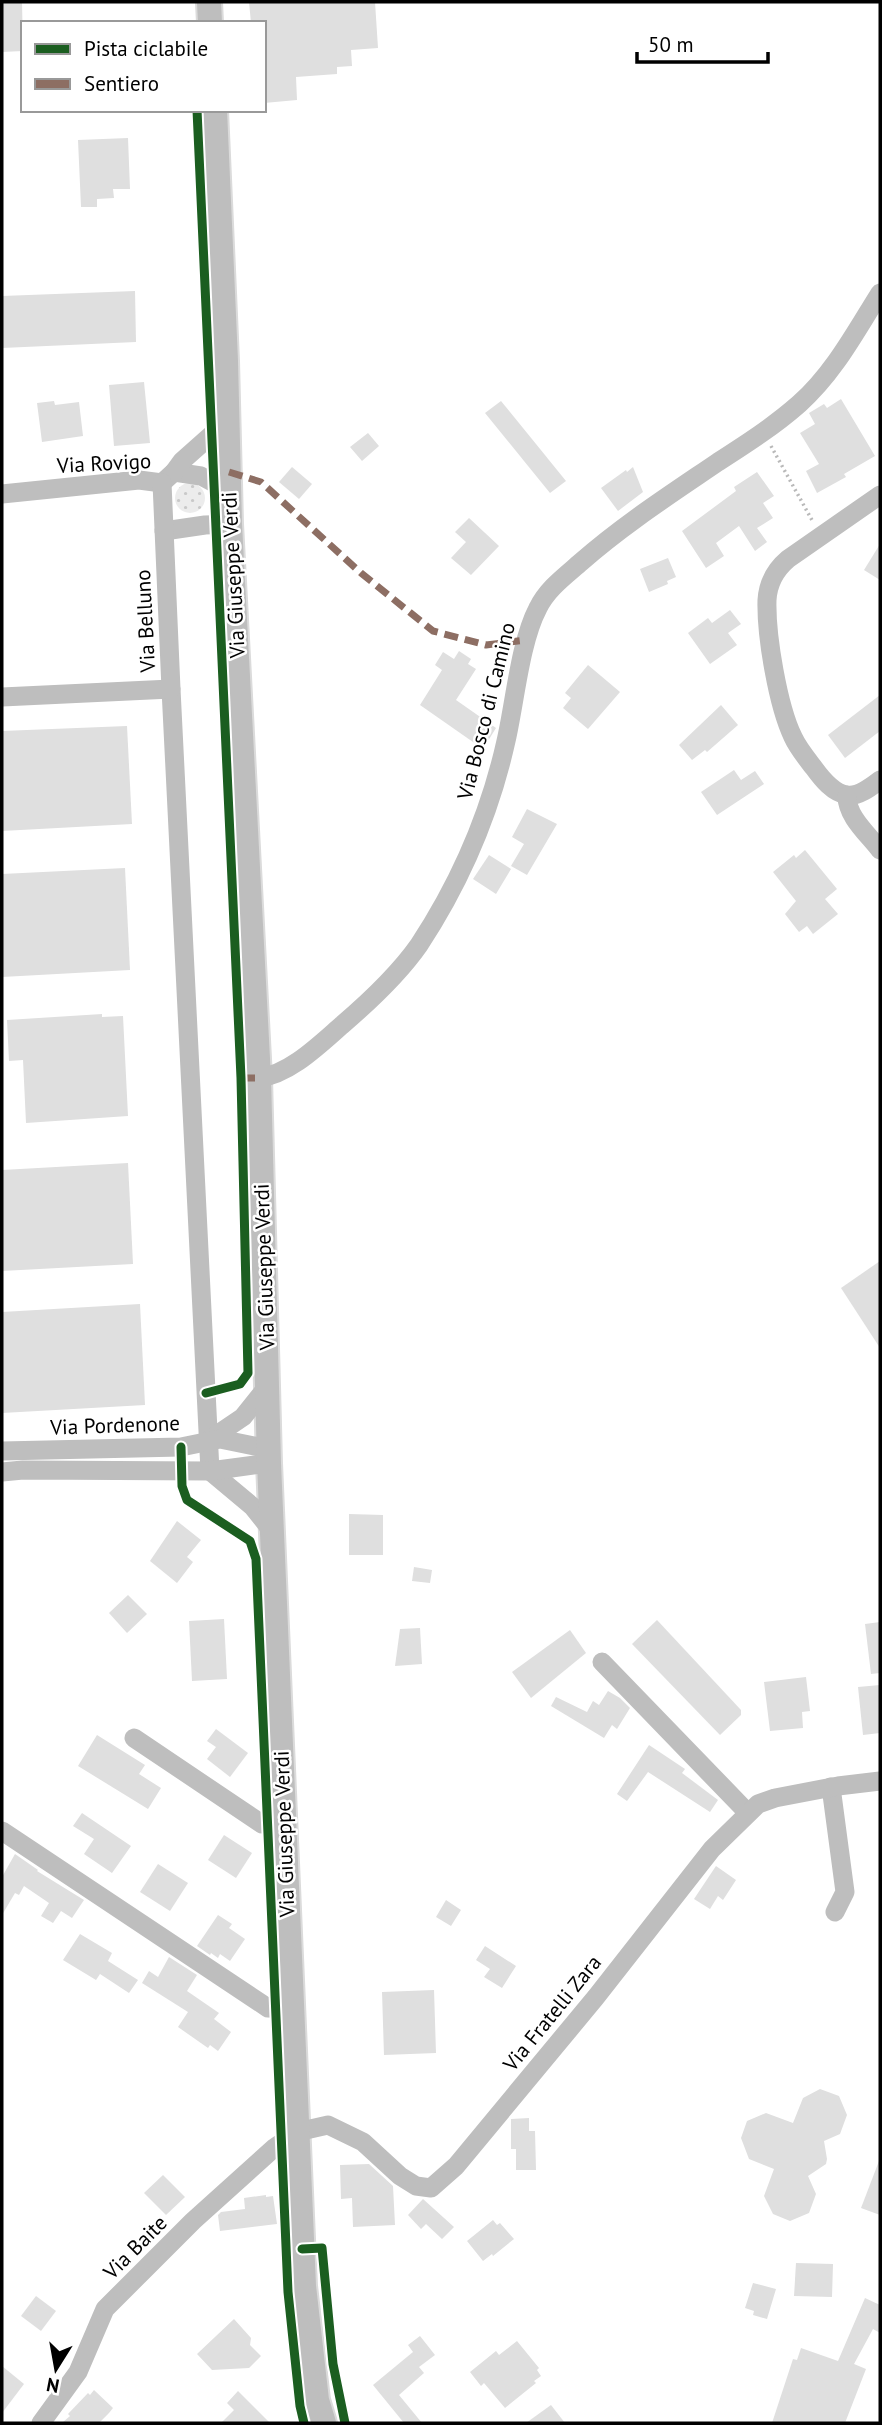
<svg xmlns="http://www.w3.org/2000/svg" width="882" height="2425" font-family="'PT Sans',sans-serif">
<defs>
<pattern id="grass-dots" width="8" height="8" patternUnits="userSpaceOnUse" patternTransform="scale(1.75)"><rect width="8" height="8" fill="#ececec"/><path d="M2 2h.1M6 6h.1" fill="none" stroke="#c9c9c9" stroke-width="1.8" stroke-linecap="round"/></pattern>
</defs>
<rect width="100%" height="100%" fill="#fff"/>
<circle fill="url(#grass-dots)" cx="190" cy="498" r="15"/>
<g fill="#dfdfdf">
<path d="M2 2H22L23 51 2 52Z"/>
<path d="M249 2H375L378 48 351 50 352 66 337 67V74L296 77 297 100 264 103V23H251Z"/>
<path d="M128 138 130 189H113L114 198 97 199V207H81L78 140Z"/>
<path d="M135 291 136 342 2 348V296Z"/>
<path d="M144 382 150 443 114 446 109 385Z"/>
<path d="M841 399 875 456 844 474 846 477 817 493 806 471 819 464 800 433 815 424 809 413 824 404 827 408Z"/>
<path d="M54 401 55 405 79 402 83 436 42 442 37 403Z"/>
<path d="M501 401 566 481 550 493 485 413Z"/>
<path d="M368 433 379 446 362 461 350 447Z"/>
<path d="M292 467 312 484 299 499 279 482Z"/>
<path d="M633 467 643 492 618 511 601 488 626 470 627 472Z"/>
<path d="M757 472 774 496 763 503 773 518 757 528 767 542 755 551 739 526 716 543 724 556 706 568 682 531 736 491 734 487Z"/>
<path d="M469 518 499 546 471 575 451 558 466 542 455 532Z"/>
<path d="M880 544V580L864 570Z"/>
<path d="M668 558 676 577 667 581 668 584 649 592 640 569Z"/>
<path d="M730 610 741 624 728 633 737 645 710 664 688 633 708 618 712 623Z"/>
<path d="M459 651 471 659 468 664 476 669 456 700 496 728 483 749 420 705 442 670 435 665 443 652 454 659Z"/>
<path d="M588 665 620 692 588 729 563 708 571 698 565 693Z"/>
<path d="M880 695V731L845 758 828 735Z"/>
<path d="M721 705 738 725 707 752 705 750 692 760 679 745Z"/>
<path d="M127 726 132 824 2 831V731Z"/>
<path d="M734 770 741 780 755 771 764 784 717 815 701 792Z"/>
<path d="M527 809 557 824 527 875 511 866 524 844 512 837Z"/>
<path d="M805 850 837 889 825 899 838 914 813 934 807 926 799 932 785 914 796 901 773 872 794 855 796 858Z"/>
<path d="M489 855 511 869 496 894 473 879Z"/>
<path d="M125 868 130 970 2 977V874Z"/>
<path d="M102 1014V1017L123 1016 128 1116 26 1123 23 1060 9 1061 7 1020Z"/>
<path d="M128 1163 133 1264 2 1271V1170Z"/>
<path d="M880 1261V1348L841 1288Z"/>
<path d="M140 1304 145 1405 2 1413V1312Z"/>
<path d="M349 1514 383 1515V1555H349Z"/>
<path d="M177 1521 201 1540 187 1557 193 1562 177 1583 150 1561Z"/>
<path d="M414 1567 432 1570 430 1583 412 1581Z"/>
<path d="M128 1595 147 1614 127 1633 109 1613Z"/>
<path d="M224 1619 227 1679 192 1681 189 1621Z"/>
<path d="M657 1620 741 1710V1715L720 1735 632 1644Z"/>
<path d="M880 1622V1673L871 1674 865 1624Z"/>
<path d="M420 1628 422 1664 395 1666 400 1629Z"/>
<path d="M570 1630 586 1653 531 1698 512 1672Z"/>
<path d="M806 1677 810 1711 802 1712 803 1728 770 1731 764 1682Z"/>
<path d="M880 1685V1733L863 1735 858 1687Z"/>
<path d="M608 1691 620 1698 630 1708 617 1729 612 1725 604 1738 551 1706 556 1697 587 1712 593 1701 599 1705Z"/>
<path d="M216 1729 248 1753 230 1777 207 1759 216 1747 207 1741Z"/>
<path d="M97 1735 145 1765 139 1774 161 1788 148 1809 78 1766Z"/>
<path d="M649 1745 685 1769 682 1773 718 1800 710 1812 648 1772 627 1801 617 1794Z"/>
<path d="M82 1813 131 1846 112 1873 84 1854 94 1839 73 1826Z"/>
<path d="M224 1835 252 1853 236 1878 208 1860Z"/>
<path d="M15 1854 38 1870 37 1871 84 1900 72 1918 61 1911 53 1923 41 1916 49 1903 24 1886 19 1895 15 1893 2 1915V1877Z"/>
<path d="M158 1864 188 1883 170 1911 140 1892Z"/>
<path d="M716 1866 736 1880 723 1900 718 1896 710 1909 694 1899Z"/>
<path d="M446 1900 461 1910 451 1926 436 1917Z"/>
<path d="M218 1915 232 1924 229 1928 245 1939 230 1961 220 1954 218 1958 211 1953 210 1955 197 1946Z"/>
<path d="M80 1934 112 1953 108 1961 138 1980 129 1993 100 1974 96 1980 63 1960Z"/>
<path d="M485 1946 516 1966 502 1988 484 1977 490 1969 476 1960Z"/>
<path d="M169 1957 197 1975 187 1991 219 2013 214 2019 231 2032 218 2051 210 2045 208 2048 178 2027 188 2012 142 1983 149 1971 158 1977Z"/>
<path d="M434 1990 436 2053 384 2055 382 1992Z"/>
<path d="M820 2089 839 2096 847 2115 840 2134 824 2141 827 2159 826 2164 808 2176 816 2194 809 2213 790 2221 773 2214 764 2196 774 2169 749 2159 741 2138 747 2121 766 2113 793 2123 803 2098Z"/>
<path d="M529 2118V2131H535L536 2170H516V2149H511V2119Z"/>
<path d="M879 2161H880V2215L861 2208Z"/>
<path d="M369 2164 393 2186 395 2225 353 2227 352 2198 341 2199 340 2165Z"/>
<path d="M163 2175 185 2197 166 2215 144 2193Z"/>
<path d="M266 2195V2197L273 2196 277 2224 220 2231 218 2215 221 2212 245 2209 244 2198Z"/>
<path d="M423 2199 454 2227 442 2239 426 2224 421 2229 408 2215Z"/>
<path d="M493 2220 497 2225 500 2223 514 2239 493 2256 492 2254 483 2261 467 2241Z"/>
<path d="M796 2263 833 2264 832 2297 794 2296Z"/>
<path d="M753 2283 776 2289 767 2319 753 2315 754 2311 745 2308Z"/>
<path d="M36 2296 56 2311 41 2331 21 2316Z"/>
<path d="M865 2298 880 2305V2333L873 2329 854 2364 866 2369 845 2423H772L793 2359 797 2360 801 2348 838 2361Z"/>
<path d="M234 2319 251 2338 250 2345 261 2356 249 2368 212 2370 197 2354Z"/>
<path d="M420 2336 435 2355 419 2367 424 2373 399 2395 422 2423H404L373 2385 413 2352 408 2345Z"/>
<path d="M517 2341 539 2368 537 2370 541 2376 534 2381 536 2383 505 2408 484 2383 481 2386 470 2372 496 2351 499 2355Z"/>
<path d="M2 2366 24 2384 2 2413Z"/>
<path d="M94 2390 113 2408 109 2413 99 2423H62L70 2416 68 2414 88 2393 90 2395Z"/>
<path d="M238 2391 270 2423H221L234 2410 227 2403Z"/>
<path d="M551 2405 565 2423H526Z"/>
</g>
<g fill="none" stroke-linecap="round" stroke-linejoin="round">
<g stroke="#dbdbdb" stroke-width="28">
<g id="major">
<path d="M209 2 210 23"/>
<path d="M215 110 226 361 230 524 259 1078 269 1463 304 2286 317 2400 324 2423"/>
</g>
</g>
<path stroke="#b9b9b9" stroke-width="3.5" stroke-dasharray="2 3.5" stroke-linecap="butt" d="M771 446 813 522"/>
<g stroke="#bebebe" stroke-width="19">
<path d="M174 472 201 476 229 491"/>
<path d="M162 483 174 472 182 461 227 421"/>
<path d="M2 494 139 480 162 483"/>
<path d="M880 495 788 559C775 570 768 583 767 600 766 636 778 706 793 737 798 748 807 759 814 768 822 779 833 793 847 795 858 797 871 787 880 780"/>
<path d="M164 531 205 525 230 524"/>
<path d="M171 689 210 1471"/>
<path d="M2 697 171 689 162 483"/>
<path d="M847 796C847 817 868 834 880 850"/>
<path d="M259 1078C290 1074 319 1045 342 1025 370 1001 398 975 419 945 459 884 490 813 506 741 515 702 520 642 538 608 547 589 565 576 581 562 623 525 671 494 718 462 746 444 774 426 799 404 834 373 856 331 880 293"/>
<path d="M209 1440 243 1417 267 1387"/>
<path d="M2 1451 181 1447 220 1439 269 1449"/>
<path d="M210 1471 253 1507 272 1531"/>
<path d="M2 1472 23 1470 210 1471 269 1463"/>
<path d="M602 1662 748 1813"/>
<path d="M134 1738 262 1824 284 1823"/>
<path d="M831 1787 845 1892 835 1912"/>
<path d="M2 1831 268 2008 291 2009"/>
<path d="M41 2423 78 2372 105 2309 193 2221 274 2148 297 2132 328 2125 363 2142 400 2176 416 2186 431 2188 456 2166 596 1997 712 1849 758 1804 775 1798 838 1786 880 1781"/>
</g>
<use href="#major" stroke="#bebebe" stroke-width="24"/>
<g stroke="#8d6e63" stroke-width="7" stroke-dasharray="14 7" stroke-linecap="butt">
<path d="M229 472 261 482 361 573 433 631 486 645 526 640"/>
<path d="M241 1078H259"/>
</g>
<g stroke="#fff" stroke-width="13">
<g id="cycleway">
<path d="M197 110 241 1078 248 1373 240 1384 206 1393"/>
<path d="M181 1447 182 1486 187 1500 250 1541 256 1559 288 2292 300 2406 304 2423"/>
<path d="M302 2249 322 2248 333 2364 345 2423"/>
</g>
</g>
<use href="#cycleway" stroke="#1b5e20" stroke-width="9"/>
</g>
<g text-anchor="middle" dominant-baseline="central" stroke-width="5" stroke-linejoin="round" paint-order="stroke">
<g font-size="21" fill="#000" stroke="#fff">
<text transform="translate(104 463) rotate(-3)">Via Rovigo</text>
<text transform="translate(233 575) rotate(-93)">Via Giuseppe Verdi</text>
<text transform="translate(145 621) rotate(-93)">Via Belluno</text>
<text transform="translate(486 711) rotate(-76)">Via Bosco di Camino</text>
<text transform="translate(264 1267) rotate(-92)">Via Giuseppe Verdi</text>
<text transform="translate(115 1425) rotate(-2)">Via Pordenone</text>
<text transform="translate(284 1834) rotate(-92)">Via Giuseppe Verdi</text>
<text transform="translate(552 2013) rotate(-51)">Via Fratelli Zara</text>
<text transform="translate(135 2247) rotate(-45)">Via Baite</text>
</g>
</g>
<rect width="882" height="2425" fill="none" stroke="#000000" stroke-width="7"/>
<rect x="21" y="21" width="245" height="91" fill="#ffffff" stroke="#999999" stroke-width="2"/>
<rect x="35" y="44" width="35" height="10" fill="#1b5e20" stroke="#999999" stroke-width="2"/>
<text x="84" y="56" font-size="21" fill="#000000">Pista ciclabile</text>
<rect x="35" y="79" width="35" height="10" fill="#8d6e63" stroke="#999999" stroke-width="2"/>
<text x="84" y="91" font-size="21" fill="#000000">Sentiero</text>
<g transform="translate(56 2369) rotate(191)" stroke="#ffffff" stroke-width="5" paint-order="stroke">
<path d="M0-5L12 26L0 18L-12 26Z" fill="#000000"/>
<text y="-10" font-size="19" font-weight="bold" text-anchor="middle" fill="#000000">N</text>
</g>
<path d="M637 52v10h131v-10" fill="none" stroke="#000000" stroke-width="3.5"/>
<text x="648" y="52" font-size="21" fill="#000000" stroke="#ffffff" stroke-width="5" paint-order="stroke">50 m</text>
</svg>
